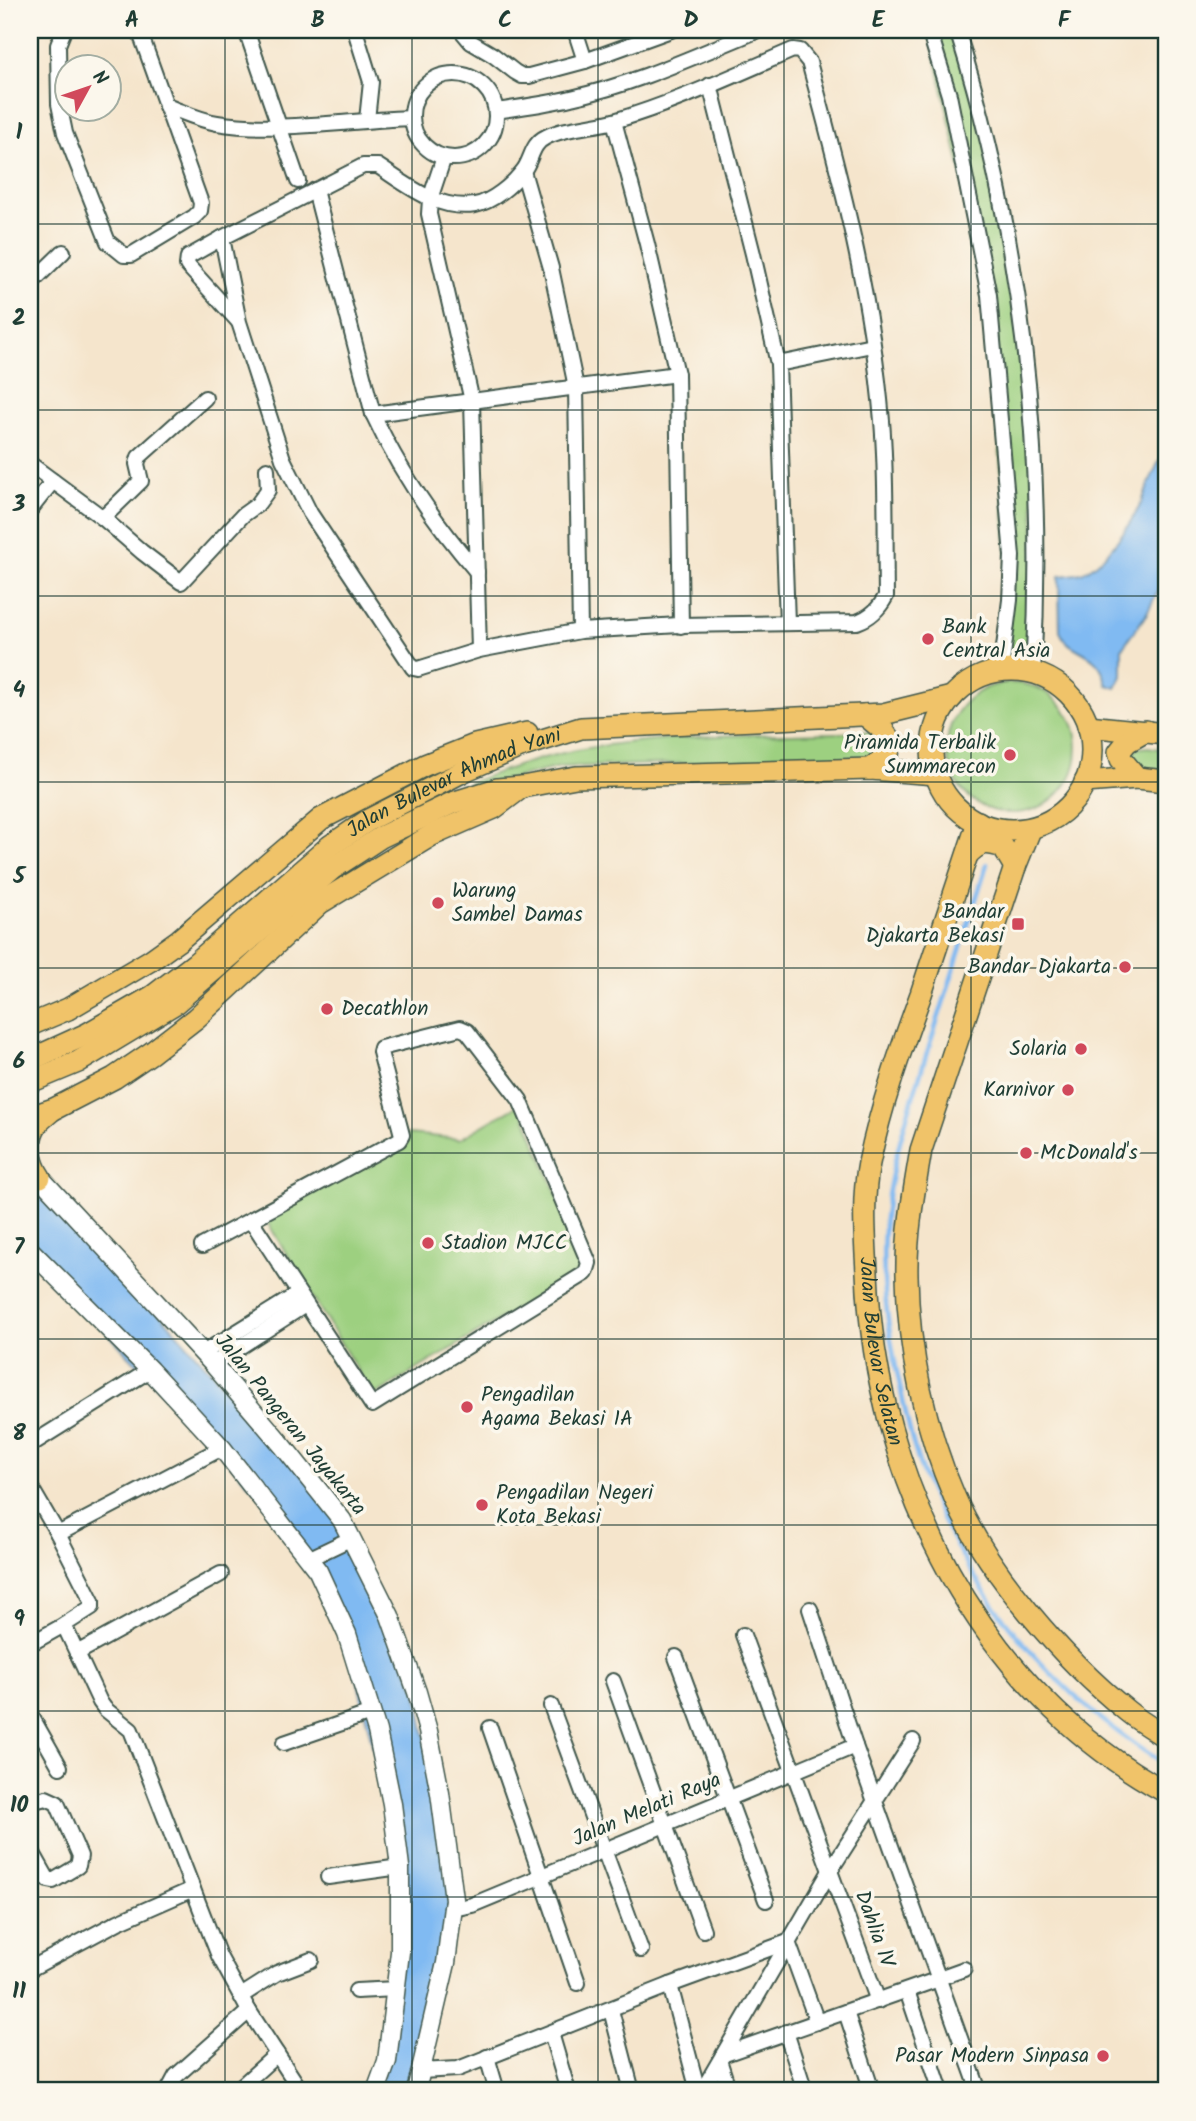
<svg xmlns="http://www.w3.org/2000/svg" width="1196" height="2121" font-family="Kalam,sans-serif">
<rect width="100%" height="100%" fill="#fbf7ec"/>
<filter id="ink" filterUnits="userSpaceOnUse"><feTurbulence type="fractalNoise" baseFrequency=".0143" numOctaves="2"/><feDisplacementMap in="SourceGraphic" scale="14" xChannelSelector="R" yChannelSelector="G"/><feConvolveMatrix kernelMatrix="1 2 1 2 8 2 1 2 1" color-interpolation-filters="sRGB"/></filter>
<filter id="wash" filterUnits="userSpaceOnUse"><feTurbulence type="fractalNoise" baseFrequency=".00686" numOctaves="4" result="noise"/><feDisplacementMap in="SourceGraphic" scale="28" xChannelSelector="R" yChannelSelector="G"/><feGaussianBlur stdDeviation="1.57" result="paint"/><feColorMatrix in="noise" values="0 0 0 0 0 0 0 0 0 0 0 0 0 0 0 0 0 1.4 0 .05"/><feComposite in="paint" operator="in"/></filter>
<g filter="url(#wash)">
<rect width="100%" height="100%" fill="#f5e5cc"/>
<g fill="#9dd080" stroke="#5e865a" stroke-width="2">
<path d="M929 30H957L999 190 1034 468 1033 673 1001 671 1010 600 989 295Z"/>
<circle cx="1012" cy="748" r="65"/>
<path d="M874 732 884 745 873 758 560 767 473 788 469 783C506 769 543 756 582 749 678 733 777 735 874 732Z"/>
<path d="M1148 747 1166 750V771L1137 768 1130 760 1132 749Z"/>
<path d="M520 1104 586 1267 373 1396 266 1220 409 1134 460 1139Z"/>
</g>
<g fill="#80baf2" stroke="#507c93" stroke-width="2">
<path d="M1166 450V574L1146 615 1122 648V676L1116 688 1107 685C1104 676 1102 666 1094 660 1082 649 1066 648 1060 631L1059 576C1066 575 1074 575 1081 573 1104 565 1133 521 1143 499 1150 482 1155 465 1166 450Z"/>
<path d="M30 1167 342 1520 417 1692 454 1899 416 2091H376L383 2076 400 1867 347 1634 261 1497 30 1250Z"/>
</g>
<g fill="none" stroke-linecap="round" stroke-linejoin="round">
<path stroke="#80baf2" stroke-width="4.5" d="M987 864C967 928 947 992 926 1056 910 1107 893 1156 886 1209 879 1263 886 1319 897 1372 905 1409 912 1449 927 1484 976 1604 1057 1697 1166 1765"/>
</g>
</g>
<g filter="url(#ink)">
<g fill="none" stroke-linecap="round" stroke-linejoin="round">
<g stroke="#3f564b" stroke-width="18">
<g id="minor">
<path d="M64 30 58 45 59 104 65 133 108 242 124 255H131L194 217 200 211 201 203 139 30"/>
<path d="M246 30 298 181"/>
<path d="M355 30 371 82 367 120"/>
<path d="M461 30 471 42 493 55 515 72 522 76H529L585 61 671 30"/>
<path d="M575 30 585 61"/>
<path d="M929 30 949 95 989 295 1012 556 1010 600 1001 671"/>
<path d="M957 30C1022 237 1046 457 1033 673"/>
<path d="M793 50 800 51 809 62C841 179 872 299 882 421 887 479 885 538 886 596 879 609 871 617 857 622L679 625 580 631 479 650 418 669 413 668 310 513 283 459 239 322 222 238 363 166H378C407 185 438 211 475 205 492 202 512 185 523 171 532 160 531 144 546 137 566 127 592 127 614 121 675 103 735 75 793 50Z"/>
<circle cx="454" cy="116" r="42"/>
<path d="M710 85 753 254 778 364 787 623"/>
<path d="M166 106C183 112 199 120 217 123 275 133 352 120 412 118"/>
<path d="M496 111C521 107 546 104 571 98 636 84 697 55 759 30"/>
<path d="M614 121 647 244 677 374 681 626"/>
<path d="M444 157 430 199 429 214 472 401 479 650"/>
<path d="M523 171 551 268 576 387 580 631"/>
<path d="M315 190 373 414C399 471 436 524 477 572"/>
<path d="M222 238 188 257 187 265 238 321"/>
<path d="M30 284 63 252"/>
<path d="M778 364 872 345"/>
<path d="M373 414 677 374"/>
<path d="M30 464 103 518 142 552 181 582 243 515 257 505 268 490 267 469"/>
<path d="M30 510 53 481"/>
<path d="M103 518 141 481 137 464 139 457 205 398"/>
<path d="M202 1246 399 1140 402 1135 380 1052 381 1048 460 1028 467 1031 520 1100 589 1263 586 1273 372 1405 251 1220"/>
<path d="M203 1353 298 1294"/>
<path d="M213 1364 305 1305"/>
<path d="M30 1445 150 1370"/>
<path d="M30 1486 58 1534 92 1601V1607L64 1625"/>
<path d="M58 1534 222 1448"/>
<path d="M308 1559 352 1538"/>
<path d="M810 1609 855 1746 979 2091"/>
<path d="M743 1635 878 2001"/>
<path d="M30 1644 64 1625 100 1702 105 1709 131 1730 219 1956 249 2011 301 2091"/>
<path d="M77 1653 221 1574"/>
<path d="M676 1657 766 1900"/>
<path d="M613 1681 703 1930"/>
<path d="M551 1706 641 1950"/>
<path d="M30 1714 60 1767"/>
<path d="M490 1728 578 1983"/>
<path d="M284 1743 371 1713"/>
<path d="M30 1802 46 1798 57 1803 80 1856 78 1866 53 1881 48 1880 30 1848"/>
<path d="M328 1877 400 1867"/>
<path d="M453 1909 472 1905 855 1746"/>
<path d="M30 1969 118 1922 193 1889"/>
<path d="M939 1978 964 1969"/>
<path d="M670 1985 698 2091"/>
<path d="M356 1991 396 1989"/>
<path d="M907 1991 941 2091"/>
<path d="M241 1996 277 1973 311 1960"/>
<path d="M611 2010 632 2091"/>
<path d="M846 2012 872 2091"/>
<path d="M786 2032 805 2091"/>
<path d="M551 2033 568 2091"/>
<path d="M725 2054 939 1979"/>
<path d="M487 2057 497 2091"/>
<path d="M720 2063 729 2091"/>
<path d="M420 2071 458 2069 670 1985 788 1942 817 2022"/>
<path d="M168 2091 176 2076 249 2011"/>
<path d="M236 2091 277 2054"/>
<path d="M702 2091 830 1871 913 1741"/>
</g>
</g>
<g stroke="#3f564b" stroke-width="21">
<g id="tertiary">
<path d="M32 1169 213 1364 283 1446 342 1520 390 1616 417 1692 428 1731 440 1793 454 1899 446 1963 416 2091"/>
<path d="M30 1250 150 1370 222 1448 318 1571 347 1634 377 1731 392 1804 400 1867V1952L387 2061 376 2091"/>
</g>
</g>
<g stroke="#3f564b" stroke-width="24">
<g id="primary">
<circle cx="1012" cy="750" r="80"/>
<path d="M865 715 883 730 890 741 888 755 870 769"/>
<path d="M1088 726 1166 734"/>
<path d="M1137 778 1121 759 1119 752 1127 742 1146 731"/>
<path d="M1085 782 1137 778 1166 781"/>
<path id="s1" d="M978 822C959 880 940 937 921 994 901 1049 881 1105 869 1163 862 1198 865 1236 867 1272 875 1480 979 1691 1166 1792"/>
<path d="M1030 830 1015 867 921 1150C914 1191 906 1234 907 1276 908 1351 925 1429 955 1498 987 1572 1064 1660 1127 1711 1139 1721 1153 1729 1166 1737"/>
<path d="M968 854C981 841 987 842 1003 847L1015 867"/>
<path d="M30 1025 68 1009 151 960 179 940 321 819 425 765 475 745 527 733"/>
<path id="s2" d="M30 1060 87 1034 153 996 196 963 330 846 370 819 466 770 520 747 581 728 883 714 952 697"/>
<path d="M30 1082 78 1062 174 1004 332 869 381 837 452 803 497 789 522 787 576 777 870 769 936 774"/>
<path d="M30 1117 54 1109 114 1078 151 1053 196 1018 320 903 432 835 494 808 522 787"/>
<path d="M40 1177C31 1164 26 1143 35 1127 39 1120 47 1115 52 1110"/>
</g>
</g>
<use href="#minor" stroke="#fff" stroke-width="14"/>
<use href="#tertiary" stroke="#fff" stroke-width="18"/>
<use href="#primary" stroke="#f0c369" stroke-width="21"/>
</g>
</g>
<path fill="none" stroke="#1f3d34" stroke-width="2" stroke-opacity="0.55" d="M225 30V2091M412 30V2091M598 30V2091M784 30V2091M971 30V2091M30 224H1166M30 410H1166M30 596H1166M30 782H1166M30 968H1166M30 1153H1166M30 1339H1166M30 1525H1166M30 1711H1166M30 1897H1166"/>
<g fill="#d1495b" stroke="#fbf7ec" stroke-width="2.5">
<circle cx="928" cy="639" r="7"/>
<circle cx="1010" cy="755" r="7"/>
<circle cx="438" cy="903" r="7"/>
<rect x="1011" y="917" width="14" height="14" rx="3.5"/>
<circle cx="1125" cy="967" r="7"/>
<circle cx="327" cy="1009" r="7"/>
<circle cx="1081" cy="1049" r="7"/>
<circle cx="1068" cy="1090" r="7"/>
<circle cx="1026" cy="1153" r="7"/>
<circle cx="428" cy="1243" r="7"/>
<circle cx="467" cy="1407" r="7"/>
<circle cx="482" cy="1505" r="7"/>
<circle cx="1103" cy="2056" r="7"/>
</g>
<g text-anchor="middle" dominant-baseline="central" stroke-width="7" stroke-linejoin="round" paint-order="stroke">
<g font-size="21" fill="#1f3d34" stroke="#fbf7ec" text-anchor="start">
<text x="942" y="627">Bank<tspan x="942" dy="24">Central Asia</tspan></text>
<text x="996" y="743" text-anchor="end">Piramida Terbalik<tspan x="996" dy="24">Summarecon</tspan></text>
<text x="452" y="891">Warung<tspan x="452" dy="24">Sambel Damas</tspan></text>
<text x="1004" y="912" text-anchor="end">Bandar<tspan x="1004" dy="24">Djakarta Bekasi</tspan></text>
<text x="1111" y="967" text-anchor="end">Bandar Djakarta</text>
<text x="341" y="1009">Decathlon</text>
<text x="1067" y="1049" text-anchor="end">Solaria</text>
<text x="1054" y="1090" text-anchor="end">Karnivor</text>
<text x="1040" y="1153">McDonald's</text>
<text x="442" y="1243">Stadion MJCC</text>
<text x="481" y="1395">Pengadilan<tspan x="481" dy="24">Agama Bekasi 1A</tspan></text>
<text x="496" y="1493">Pengadilan Negeri<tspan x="496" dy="24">Kota Bekasi</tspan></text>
<text x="1089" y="2056" text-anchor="end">Pasar Modern Sinpasa</text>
</g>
<g font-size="21" fill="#1f3d34" stroke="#fbf7ec">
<text stroke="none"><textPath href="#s2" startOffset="511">Jalan Bulevar Ahmad Yani</textPath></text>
<text stroke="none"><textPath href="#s1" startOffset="548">Jalan Bulevar Selatan</textPath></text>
<text transform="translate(290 1425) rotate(51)">Jalan Pangeran Jayakarta</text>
<text transform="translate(647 1810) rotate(-23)">Jalan Melati Raya</text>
<text transform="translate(874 1929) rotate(70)">Dahlia lV</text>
</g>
</g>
<rect width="1196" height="2121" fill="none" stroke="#fbf7ec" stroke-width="77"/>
<g transform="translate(88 88) rotate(50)"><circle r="33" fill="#fbf7ec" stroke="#a3ada2" stroke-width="2"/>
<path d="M0-5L12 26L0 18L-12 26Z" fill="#d1495b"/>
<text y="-10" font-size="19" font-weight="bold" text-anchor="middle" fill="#1f3d34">N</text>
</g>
<rect x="38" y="38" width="1120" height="2044" fill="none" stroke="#1f3d34" stroke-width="2.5"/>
<g font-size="23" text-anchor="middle" font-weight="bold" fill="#1f3d34">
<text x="132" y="27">A</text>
<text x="318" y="27">B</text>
<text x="505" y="27">C</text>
<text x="691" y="27">D</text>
<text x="878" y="27">E</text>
<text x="1064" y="27">F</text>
<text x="19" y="139">1</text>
<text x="19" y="325">2</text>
<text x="19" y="511">3</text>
<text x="19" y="697">4</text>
<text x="19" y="883">5</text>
<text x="19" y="1068">6</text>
<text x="19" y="1254">7</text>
<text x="19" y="1440">8</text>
<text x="19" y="1626">9</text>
<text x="19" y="1812">10</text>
<text x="19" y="1998">11</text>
</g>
</svg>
